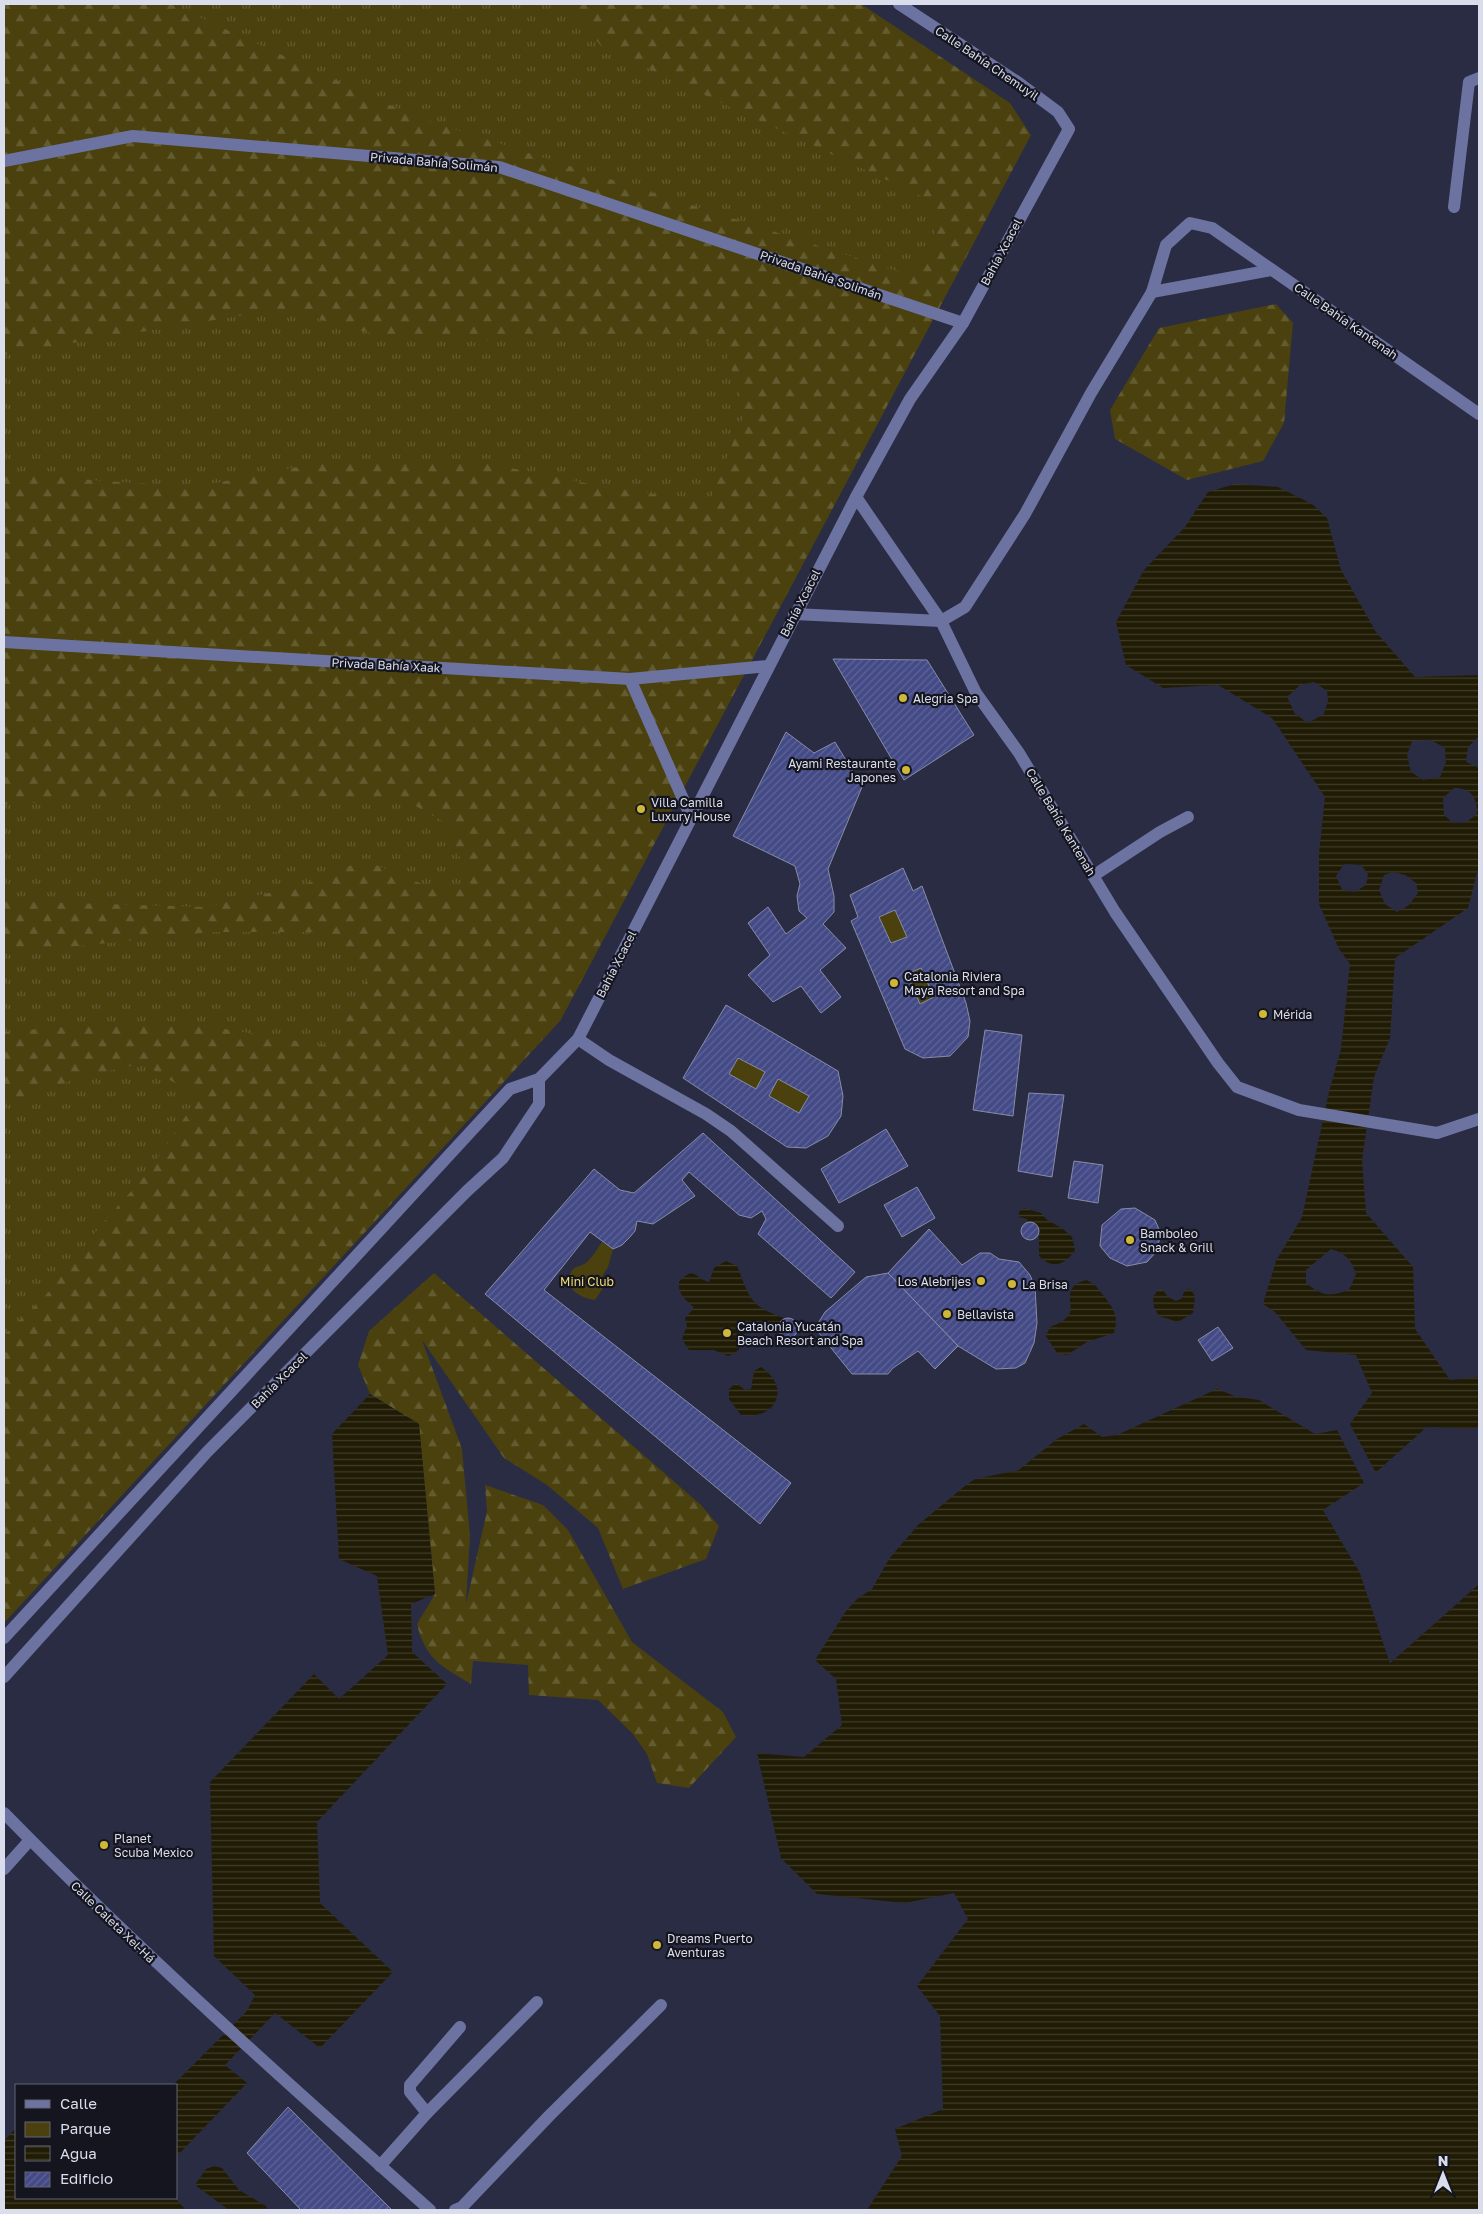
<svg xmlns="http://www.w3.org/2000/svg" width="1483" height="2214" font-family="'Golos Text',sans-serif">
<defs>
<pattern id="grass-tufts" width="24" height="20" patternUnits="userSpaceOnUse" patternTransform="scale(1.25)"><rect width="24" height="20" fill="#4a410e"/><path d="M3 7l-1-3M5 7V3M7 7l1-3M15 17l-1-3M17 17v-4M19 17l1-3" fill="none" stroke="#645c31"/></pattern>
<pattern id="forest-firs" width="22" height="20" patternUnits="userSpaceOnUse" patternTransform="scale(1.25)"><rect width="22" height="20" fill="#4a410e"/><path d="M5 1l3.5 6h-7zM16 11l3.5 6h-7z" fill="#645c31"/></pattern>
<pattern id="water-rules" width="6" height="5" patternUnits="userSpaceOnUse" patternTransform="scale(1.25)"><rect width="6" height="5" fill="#201b04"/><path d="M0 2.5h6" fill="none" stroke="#403c29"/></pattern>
<pattern id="building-hatch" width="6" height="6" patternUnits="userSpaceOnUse" patternTransform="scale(1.25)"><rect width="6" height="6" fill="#444a86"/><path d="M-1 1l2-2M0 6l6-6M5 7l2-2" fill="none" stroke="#5e6497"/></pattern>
</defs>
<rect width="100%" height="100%" fill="#292c42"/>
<path fill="url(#grass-tufts)" d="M4 4H665L979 233 560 1021 4 1467Z"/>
<g fill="url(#forest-firs)">
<path d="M4 4H171L414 116 909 275 934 245 936 213 921 196 602 47 566 4H861L1010 103 1031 135 560 1021 4 1623V1335L48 1293 101 1225 151 1169 198 1097 142 1063 76 1079 4 1103V1032L73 1026H207L333 1047 373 967 311 932H211L60 948 4 951V901L205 907 301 886 364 860 427 886 471 885 446 823 405 800 313 796 164 798 4 804V470L91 480 195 487 339 459 480 462 605 487 709 502 745 412 723 342 612 337 474 340 374 334 283 309 4 354Z"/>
<path d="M1276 304 1293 323 1284 423 1263 461 1187 480 1115 439 1110 410 1159 328Z"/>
<path d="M434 1273 701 1505 719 1526 706 1559 623 1589 598 1528 547 1485 504 1458 422 1340 462 1449 470 1536 466 1604 487 1511 485 1485 543 1505 568 1530 632 1642 723 1712 736 1737 689 1788 657 1783 647 1754 633 1734 598 1700 529 1695 528 1665 473 1661 471 1684C441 1666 426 1660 417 1624L435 1594 419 1424 370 1394 358 1365 369 1331Z"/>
</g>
<g fill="#4a410e">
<path d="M895 910 907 937 891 943 879 917Z"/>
<path d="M921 968 934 997 920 1004 907 975Z"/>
<path d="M738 1058 765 1072 756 1089 729 1074Z"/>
<path d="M778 1079 809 1096 799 1113 769 1096Z"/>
<path d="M602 1242 613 1249 608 1267 603 1275V1288L595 1300C582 1298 562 1289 571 1272 574 1266 579 1267 584 1264 591 1260 597 1249 602 1242Z"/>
</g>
<g fill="url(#water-rules)" fill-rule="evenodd">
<path d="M1235 484 1278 487 1312 504 1327 518 1341 570 1376 632 1415 677 1479 675V736L1468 747 1466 762 1479 768V865L1468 908 1395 958 1390 1038 1374 1077 1362 1160 1366 1213 1413 1267 1415 1329 1450 1380 1479 1377V1427L1472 1429 1427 1427 1376 1473 1350 1424 1372 1393 1356 1355 1306 1350 1275 1312 1263 1304 1276 1261 1302 1217 1329 1092 1341 1049 1350 964 1339 949 1319 904V854L1325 797 1272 718 1218 685 1163 688 1126 665 1116 622 1144 570 1185 527 1208 492ZM1314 682 1327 691 1328 700 1324 714 1308 723 1295 714 1287 697 1300 685ZM1431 740 1445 748 1446 762 1440 777 1423 780 1411 772 1407 755 1412 741ZM1454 788C1471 788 1477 797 1477 814L1467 822 1453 823 1444 815 1443 798ZM1344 864 1361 865 1368 874 1366 885 1355 892 1342 890 1336 876ZM1393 872 1405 875 1416 883 1418 893 1409 905 1397 912 1385 904 1379 890 1384 875ZM1331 1249C1346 1254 1351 1259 1356 1274L1349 1290C1329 1297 1322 1296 1306 1283V1270Z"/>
<path d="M1024 1208 1041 1213 1046 1219 1063 1229 1072 1237 1075 1250C1065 1266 1052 1269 1039 1256V1230L1034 1223 1028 1222 1027 1219 1019 1217V1212Z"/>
<path d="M726 1261 737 1266C750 1298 749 1306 784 1318L779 1323V1333C730 1316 757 1347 728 1356L714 1350H689L682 1339 687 1326 685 1318 694 1308C686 1299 678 1296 679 1282 694 1265 695 1278 709 1282L714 1268Z"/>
<path d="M1086 1280C1096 1284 1097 1288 1104 1296 1114 1309 1119 1317 1114 1333L1087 1342 1067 1355 1057 1353 1046 1336 1050 1327C1087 1314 1060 1299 1075 1285 1077 1283 1083 1281 1086 1280Z"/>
<path d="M1190 1289 1195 1296 1193 1313 1178 1322 1159 1316 1154 1307 1153 1297 1158 1290H1163L1168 1297 1176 1301 1181 1299 1185 1290Z"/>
<path d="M761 1367C792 1387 776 1421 741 1415L729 1399V1389L736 1383 745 1390 751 1389 754 1371Z"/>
<path d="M1217 1389 1237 1397 1259 1400 1315 1434 1337 1430 1364 1483 1323 1510 1360 1573 1390 1663 1479 1584V2210H867L902 2156 895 2129 943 2109 940 2016 917 1986 968 1919 954 1893 905 1903 817 1894 781 1858 757 1753 804 1757 842 1725 836 1679 815 1660 846 1611 857 1599 872 1589 889 1559 918 1525 966 1485 975 1479 1019 1470 1057 1439 1084 1424 1102 1437 1117 1435Z"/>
<path d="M370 1394 419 1424 435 1594 411 1604 412 1652 447 1684 317 1822 320 1903 393 1972 320 2048 275 2013 225 2065 247 2083 176 2157V2085H173L247 2011 255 1995 214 1956 210 1782 314 1674 339 1699 388 1655 377 1576 339 1559 332 1434Z"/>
<path d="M16 2128V2198H175L186 2210H4V2141Z"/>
<path d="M214 2166 222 2168 239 2190 266 2206 268 2210H229L195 2185 206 2169Z"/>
</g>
<g fill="#292c42">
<path d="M1427 1427 1472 1429 1479 1427V1430L1472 1431 1428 1429 1378 1474H1374Z"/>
<path d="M1366 1482 1365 1485 1326 1511 1362 1572 1392 1659 1479 1581V1584L1390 1663 1360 1573 1323 1510Z"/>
</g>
<g fill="url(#building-hatch)" stroke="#878ca7" fill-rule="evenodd">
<path d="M833 659 927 660 974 735 904 780Z"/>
<path d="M786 732 814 753 835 742 862 787 828 869 834 896V912L823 924 846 948 820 970 841 997 821 1013 801 986 773 1002 748 975 770 955 748 923 768 907 786 934 807 918 799 911 797 896 800 884 795 866 733 836Z"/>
<path d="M903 868 913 891 922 886 966 1003 970 1021 968 1037 950 1056 923 1058 905 1049 851 921 858 917 850 895ZM895 910 907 937 891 943 879 917ZM921 968 934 997 920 1004 907 974Z"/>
<path d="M726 1005 838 1071 843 1096 841 1116 828 1136 806 1148 787 1147 683 1078ZM738 1058 765 1072 756 1089 729 1074ZM778 1079 809 1096 799 1113 769 1096Z"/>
<path d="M985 1030 1022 1035 1013 1116 973 1110Z"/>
<path d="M1029 1093 1064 1095 1052 1177 1018 1171Z"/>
<path d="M886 1129 908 1166 839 1203 821 1169Z"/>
<path d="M703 1133 855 1272 831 1298 758 1234 766 1219 762 1211 751 1218 739 1215 689 1172 682 1180 695 1196 653 1224 637 1221 635 1231 629 1238 622 1245 613 1249 590 1232 544 1290 791 1483 760 1524 485 1294 594 1169 620 1190 634 1193Z"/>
<path d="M1074 1161 1103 1165 1098 1203 1068 1198Z"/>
<path d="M917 1187 935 1218 902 1237 884 1205Z"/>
<path d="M1135 1208 1155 1220 1161 1234 1156 1252 1147 1262 1127 1266 1110 1258 1100 1246 1102 1225 1121 1209Z"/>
<circle cx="1030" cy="1231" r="9"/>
<path d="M929 1229 962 1265 980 1253H990L999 1259 1019 1262 1030 1275 1035 1287 1037 1323 1034 1343 1025 1363 1016 1368 996 1369 958 1346 888 1273Z"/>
<path d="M888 1273 958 1346 935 1369 918 1351 893 1368 888 1374H852L815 1328 825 1312 866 1277Z"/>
<circle cx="788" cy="1328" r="10"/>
<path d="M1218 1327 1233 1348 1212 1361 1198 1340Z"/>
<path d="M288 2107 392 2210H301L247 2153Z"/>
</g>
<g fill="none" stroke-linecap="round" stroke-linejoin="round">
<g stroke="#6c73a1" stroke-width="12">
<path d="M4 161 133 136 499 167 963 323"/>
<path d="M1454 207 1469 82 1479 78"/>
<path d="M1152 292 1272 270"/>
<path d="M856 497 941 621 976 693 1019 753 1115 912 1218 1063 1237 1087 1299 1110 1437 1133 1479 1119"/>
<path d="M794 614 941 621 965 607 1025 514 1091 393 1152 292 1166 245 1190 223 1212 228 1479 414"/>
<path d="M4 642 630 679 768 666"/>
<path d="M630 679 691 817"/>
<path d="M1093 876 1160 832 1188 817"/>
<path d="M578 1039 609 1060 706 1114 731 1131 838 1226"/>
<path d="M4 1638 510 1089 539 1079 578 1039 856 497 910 399 963 323 1069 129 1058 112 1019 83 899 4"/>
<path d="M4 1677 207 1452 467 1191 503 1158 539 1104V1079"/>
<path d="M4 1813C140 1952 285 2081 430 2210"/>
<path d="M4 1869 30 1840"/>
<path d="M427 2113 537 2002"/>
<path d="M380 2166 427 2113 410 2092V2085L460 2027"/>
<path d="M455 2210 462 2207 549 2116 661 2005"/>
</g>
</g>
<g fill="#d0b837" stroke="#14151f" stroke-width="2">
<circle cx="903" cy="698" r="5"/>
<circle cx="906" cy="770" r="5"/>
<circle cx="641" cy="809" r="5"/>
<circle cx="894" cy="983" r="5"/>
<circle cx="1263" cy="1014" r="5"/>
<circle cx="1130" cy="1240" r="5"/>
<circle cx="981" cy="1281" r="5"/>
<circle cx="1012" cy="1284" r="5"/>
<circle cx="947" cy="1314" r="5"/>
<circle cx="727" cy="1333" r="5"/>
<circle cx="104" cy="1845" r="5"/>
<circle cx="657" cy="1945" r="5"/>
</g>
<g text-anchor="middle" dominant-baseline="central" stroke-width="4.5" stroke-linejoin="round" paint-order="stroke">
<g font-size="12" fill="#daddeb" stroke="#14151f">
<text transform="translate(987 63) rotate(34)">Calle Bahía Chemuyil</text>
<text transform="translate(434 162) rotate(5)">Privada Bahía Solimán</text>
<text transform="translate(1001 252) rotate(-62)">Bahía Xcacel</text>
<text transform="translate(821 275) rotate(19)">Privada Bahía Solimán</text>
<text transform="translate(1346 321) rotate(35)">Calle Bahía Kantenah</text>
<text transform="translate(800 603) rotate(-63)">Bahía Xcacel</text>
<text transform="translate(386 665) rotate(3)">Privada Bahía Xaak</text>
<text transform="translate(1061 822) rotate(59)">Calle Bahía Kantenah</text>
<text transform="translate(616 964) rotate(-63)">Bahía Xcacel</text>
<text transform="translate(279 1380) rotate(-45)">Bahía Xcacel</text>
<text transform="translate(113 1922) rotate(44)">Calle Caleta Xel-Há</text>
</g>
<g font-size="12" fill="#daddeb" stroke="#14151f" text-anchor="start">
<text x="913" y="698">Alegria Spa</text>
<text x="896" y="763" text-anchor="end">Ayami Restaurante<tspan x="896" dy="14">Japones</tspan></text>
<text x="651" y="802">Villa Camilla<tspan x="651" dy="14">Luxury House</tspan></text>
<text x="904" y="976">Catalonia Riviera<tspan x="904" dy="14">Maya Resort and Spa</tspan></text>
<text x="1273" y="1014">Mérida</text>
<text x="1140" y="1233">Bamboleo<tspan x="1140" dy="14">Snack &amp; Grill</tspan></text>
<text x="971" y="1281" text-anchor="end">Los Alebrijes</text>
<text x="1022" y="1284">La Brisa</text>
<text x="957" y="1314">Bellavista</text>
<text x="737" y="1326">Catalonia Yucatán<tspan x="737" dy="14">Beach Resort and Spa</tspan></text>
<text x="114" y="1838">Planet<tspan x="114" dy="14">Scuba Mexico</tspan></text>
<text x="667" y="1938">Dreams Puerto<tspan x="667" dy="14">Aventuras</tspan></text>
</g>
<g font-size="12" fill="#f4df76" stroke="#14151f">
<text x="587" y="1281">Mini Club</text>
</g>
</g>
<rect width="1483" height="2214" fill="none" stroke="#daddeb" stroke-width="10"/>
<rect x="15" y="2084" width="162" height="115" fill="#14151f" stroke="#636571"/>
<rect x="25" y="2100" width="25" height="8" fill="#6c73a1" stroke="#636571"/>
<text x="60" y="2109" font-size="15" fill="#daddeb">Calle</text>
<rect x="25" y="2122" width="25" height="15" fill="#4a410e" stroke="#636571"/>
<text x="60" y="2134" font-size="15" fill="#daddeb">Parque</text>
<rect x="25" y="2146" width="25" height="15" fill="url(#water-rules)" stroke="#636571"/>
<text x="60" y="2159" font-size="15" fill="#daddeb">Agua</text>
<rect x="25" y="2172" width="25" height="15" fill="url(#building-hatch)" stroke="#636571"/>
<text x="60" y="2184" font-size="15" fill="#daddeb">Edificio</text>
<g transform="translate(1443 2174)" stroke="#14151f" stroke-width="4" paint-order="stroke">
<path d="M0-4L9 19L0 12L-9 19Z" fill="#daddeb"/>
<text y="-8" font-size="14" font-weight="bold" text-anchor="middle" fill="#daddeb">N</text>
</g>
</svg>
